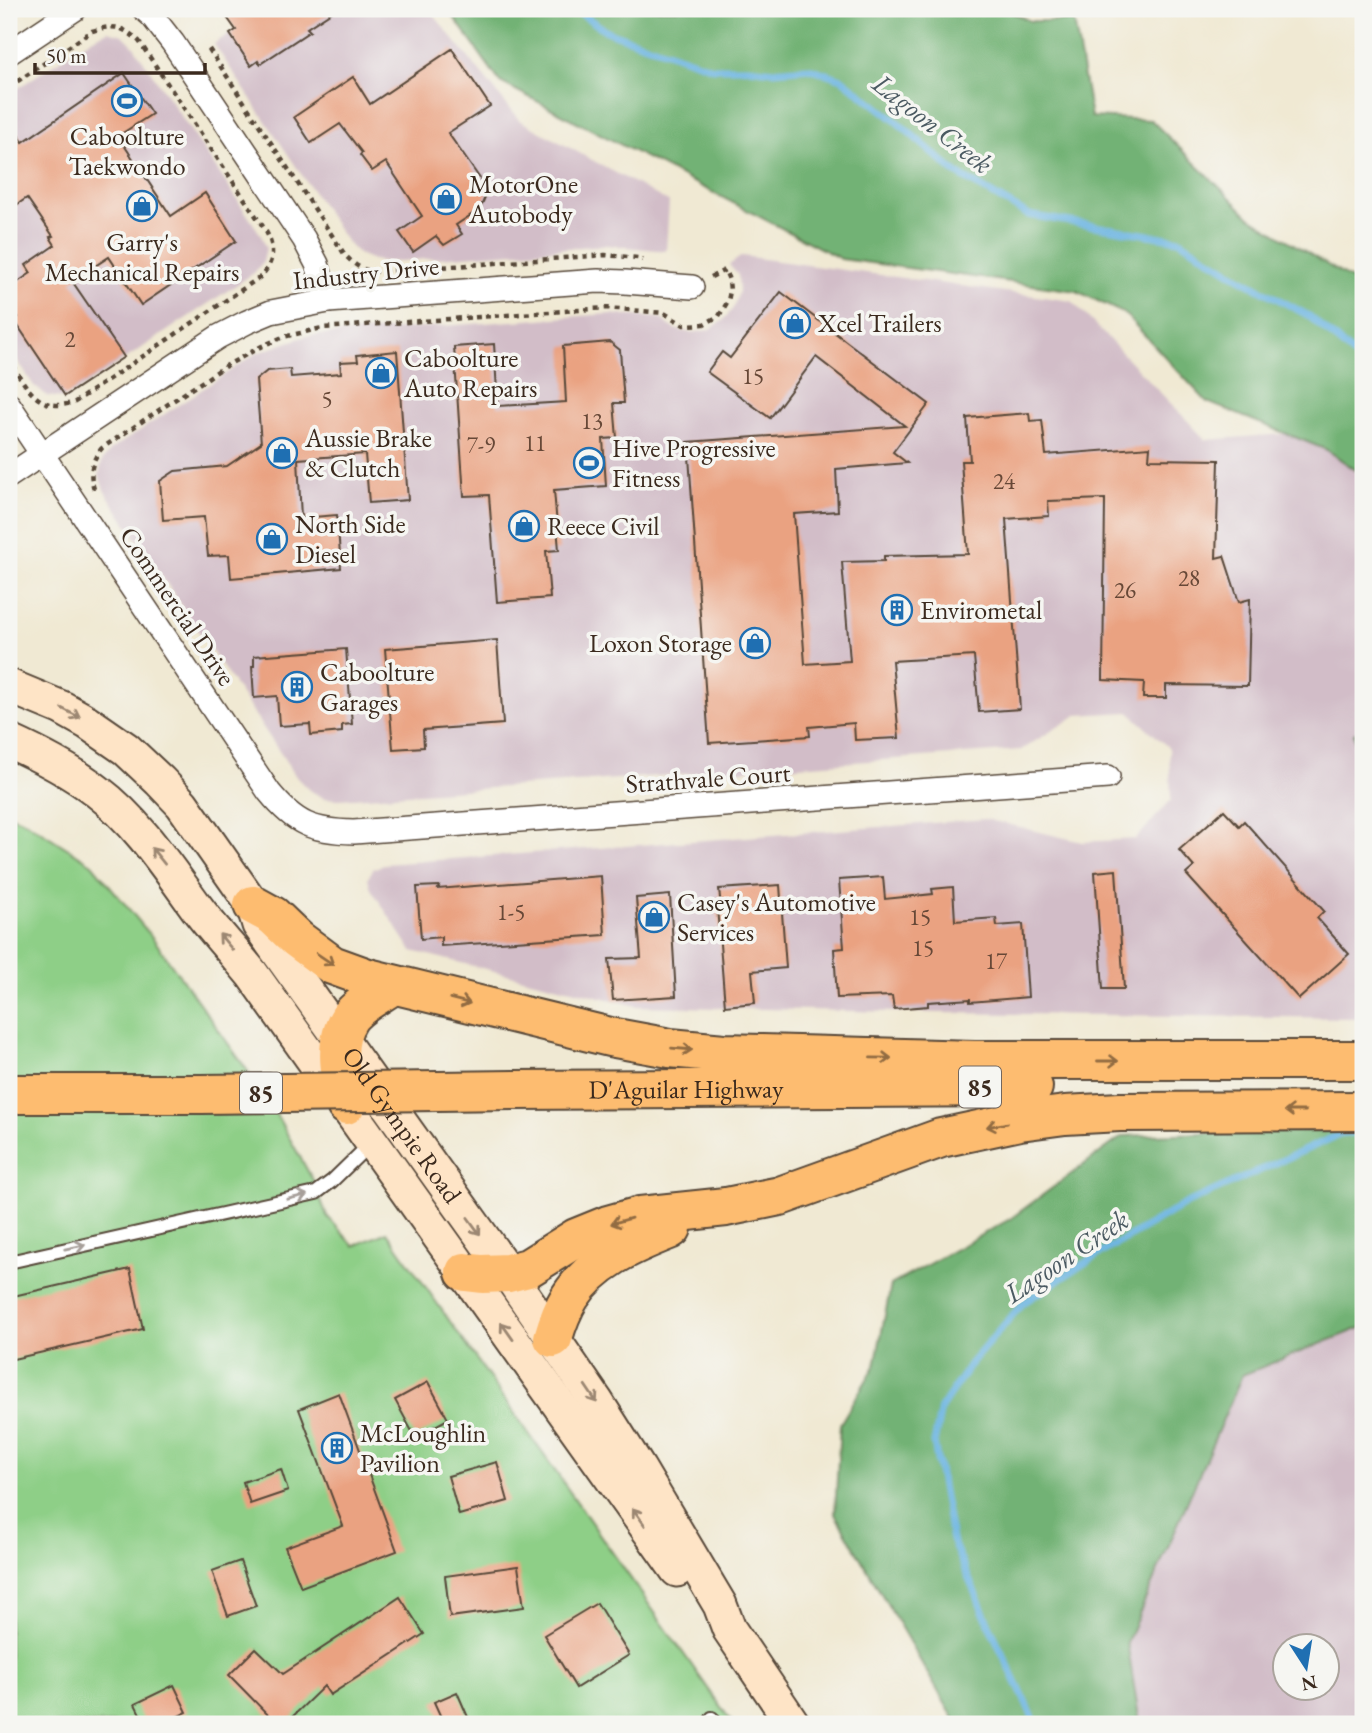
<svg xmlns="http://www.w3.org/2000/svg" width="1372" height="1733" font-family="'EB Garamond',serif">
<rect width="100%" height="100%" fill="#f6f6f2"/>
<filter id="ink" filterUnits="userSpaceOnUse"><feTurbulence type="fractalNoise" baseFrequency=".0143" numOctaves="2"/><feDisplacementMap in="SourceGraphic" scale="14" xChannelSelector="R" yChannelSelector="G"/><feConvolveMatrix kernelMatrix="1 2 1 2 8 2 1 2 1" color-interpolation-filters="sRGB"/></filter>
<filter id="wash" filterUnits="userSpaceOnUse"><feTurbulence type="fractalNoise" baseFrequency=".00686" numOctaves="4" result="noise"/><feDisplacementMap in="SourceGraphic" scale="28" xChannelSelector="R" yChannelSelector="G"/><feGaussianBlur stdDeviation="1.57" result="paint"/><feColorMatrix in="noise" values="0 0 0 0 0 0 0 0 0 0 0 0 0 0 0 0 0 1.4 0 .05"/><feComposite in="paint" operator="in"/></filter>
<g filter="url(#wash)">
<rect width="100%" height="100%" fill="#f0e9d3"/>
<g fill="#d2bdc8" fill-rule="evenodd">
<path d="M266 9H429L519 120 669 202 666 251 607 245 388 262 373 260 358 254 346 241 214 44Z"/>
<path d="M108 31 123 35 133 45 261 235 266 248 263 262 254 273 73 394 62 398 47 396 34 386 9 348V94L93 38Z"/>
<path d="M742 256 1072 301 1206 440 1324 431 1363 482V1005L1358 1018 937 1013 637 1006 412 951 371 889 368 878 373 869 384 864 986 819 1082 842 1136 839 1171 800 1169 748 1129 712 1077 715 1021 750 339 799 324 798 309 790 297 778 104 490 99 475 102 461 112 449 257 353 306 336 608 314 660 318 674 329 691 333 708 330 723 321 734 307 739 291 738 275 729 265Z"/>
<path d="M1363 1327V1724H1140L1127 1642 1242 1375ZM1284 1646H1326V1688H1284Z"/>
</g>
<path fill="#8ecf87" stroke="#647c52" stroke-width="2" d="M9 815 26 822 92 864 152 937 267 1098 314 1182 327 1216 354 1246 387 1232 733 1724H9Z"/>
<g fill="#72b274" stroke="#566e49" stroke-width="2">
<path d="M448 9H1005L1030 21H1074L1091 117 1151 120 1250 217 1363 287V475L1327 450 1207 402 1125 314 1077 291 841 259 500 82Z"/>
<path d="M1363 729V777L1354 733Z"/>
<path d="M1363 1130V1327L1242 1375 1127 1642 1140 1724H957L835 1514 840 1424 875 1366 891 1285 1010 1219 1123 1136 1256 1131Z"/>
</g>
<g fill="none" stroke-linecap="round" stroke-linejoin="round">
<g stroke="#69b3e1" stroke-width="7">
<path d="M574 9 608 32 713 68H748L773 71 809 68 842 79 897 122 956 173 1028 215 1179 240 1236 276 1309 316 1363 363"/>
<path d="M1036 1724 990 1627 952 1540 934 1443 941 1408 971 1363 1023 1303 1091 1259 1187 1203 1343 1133H1363"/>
</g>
</g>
<g id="blocks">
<g fill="#eaa281">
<path d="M221 9H336L307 28 310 31 260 64 258 61 251 66 230 34 236 30Z"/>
<path d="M452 49 490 106 448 133 488 190 480 209 456 225 462 234 444 245 436 236 413 252 399 232 422 216 386 162 372 171 360 155 362 153 340 124 311 143 294 117 353 77 370 104Z"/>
<path d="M124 73 152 114 118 136 171 216 205 193 236 241 141 305 109 257 72 281 124 357 65 396 14 320 18 317 9 304V288L31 273 26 265 55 245 50 237 53 236 27 198 9 210V121L23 142Z"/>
<path d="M781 292 929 404 893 452 907 463 836 469 838 511 794 514 805 664 850 661 842 562 884 561V556L968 554 961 461H970L967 418 1029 413 1030 421 1042 420 1046 455 1150 447 1149 459 1219 460 1216 558 1224 556 1239 602 1250 599 1248 686 1166 685V698H1143L1144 682 1103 680 1105 499 1048 501 1049 516 1006 519 1020 709 979 712 974 656 892 661 899 738 855 740 854 723 809 727 810 736 709 743 688 442 905 426 816 357 770 418 707 372 722 352 730 358Z"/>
<path d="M610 342 620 350 624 403H614L617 438 603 439 606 486 554 490 559 550 546 551 550 598 497 602 489 495 464 496 454 347 494 344 498 406 566 402 563 346Z"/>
<path d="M397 351 408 500 369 503 365 454 298 459 301 518 337 515 341 568 231 578 229 555 208 556 204 517 163 520 160 481 175 471 227 466 261 443 256 380 267 371 290 369 291 377 341 373 340 362 358 361 357 355Z"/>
<path d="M497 640 503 724 423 730 424 747 393 749 385 649Z"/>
<path d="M346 649 352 724 342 725V732L311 735 310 724 279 726 277 696 254 698 252 666H254V656Z"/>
<path d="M1224 810 1239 826 1244 821 1324 911 1317 918 1349 954 1299 999 1186 874 1194 867 1179 850Z"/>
<path d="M1116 870 1124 989H1103L1095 872Z"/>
<path d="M601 876 605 935 441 946V937L421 939 417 887 439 886 438 889Z"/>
<path d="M883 877 885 899 933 894 932 889 953 887 955 921 996 918 997 926 1023 924 1028 997 970 1002V999L928 1002V1006L894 1009 892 996 837 998 834 949 844 948 839 880Z"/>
<path d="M780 885 786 968 752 971 755 1003 725 1006 717 907H721L719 889Z"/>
<path d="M670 895 676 996 613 1000 609 959 641 958 636 898Z"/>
<path d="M130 1269 143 1329 9 1360V1297Z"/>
<path d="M428 1382 448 1419 415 1437 395 1400Z"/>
<path d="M339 1393 397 1551 301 1587 285 1547 343 1526 299 1409Z"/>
<path d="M497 1462 508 1501 459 1515 448 1476Z"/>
<path d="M281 1469 288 1491 250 1504 243 1482Z"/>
<path d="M240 1561 256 1606 228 1616 212 1571Z"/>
<path d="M518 1566 524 1607 450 1617 445 1576Z"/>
<path d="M400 1597 424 1634 330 1695 324 1686 285 1724H277L229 1675 256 1648 283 1674Z"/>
<path d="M597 1603 629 1655 576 1688 544 1635Z"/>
<path d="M174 1685 187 1712 162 1724H145L135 1704Z"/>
<path d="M457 1692 471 1724H444L434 1702Z"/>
</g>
</g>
</g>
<g filter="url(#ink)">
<use href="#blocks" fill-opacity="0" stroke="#564739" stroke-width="2"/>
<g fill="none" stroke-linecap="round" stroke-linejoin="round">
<g stroke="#564739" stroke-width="16">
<g id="service">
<path d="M9 1262 316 1193 332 1181 370 1144"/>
<path d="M712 1718 716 1724"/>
</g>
</g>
<g stroke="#564739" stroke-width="26">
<g id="minor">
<path d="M144 9 152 16 173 43 304 239 317 264 328 301"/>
<path d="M9 53 75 9"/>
<path d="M9 405 269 792C296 825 313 831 354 832L1108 777"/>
<path d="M9 476 218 337 247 322 271 312 328 301 598 281 625 282 692 287"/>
</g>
</g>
<g stroke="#564739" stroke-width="37">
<g id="secondary">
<path id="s1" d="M9 686 62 708 87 722 126 749 160 781 182 804 253 905 259 925 508 1273 596 1401 639 1469 720 1605 729 1629 793 1724"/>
<path d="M9 741C40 755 70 770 97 791 138 822 167 867 197 908 214 931 234 952 252 974L677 1570"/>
</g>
</g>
<g stroke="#564739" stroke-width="42">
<g id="trunk">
<path d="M253 905 273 916 297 939 332 965 368 978 610 1037 670 1048 724 1053 975 1060H1363"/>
<path id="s2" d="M514 1090 1033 1087"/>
<path d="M346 1105C341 1077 332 1044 349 1018 359 1004 379 995 393 985"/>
<path d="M465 1272 482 1274 508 1273 528 1268 576 1238 608 1225 640 1216 726 1207 780 1196 941 1138 1020 1121 1065 1115 1120 1112 1363 1111"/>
<path d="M553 1338C557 1324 562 1310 570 1297 593 1261 631 1245 669 1230L672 1228"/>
</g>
</g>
<g stroke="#564739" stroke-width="4.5" stroke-dasharray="5 5" stroke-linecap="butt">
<path d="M209 49 345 255C358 269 366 272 386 271L605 255 638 258 643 260"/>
<path d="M9 87 92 31C114 24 122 26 139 41L264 228C275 246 276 262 259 278L75 402C37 414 27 387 9 360"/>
<path d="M94 489C89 473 91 461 102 448L224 367 262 346 283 337 322 328 607 308 664 313 684 325 704 324 719 316 728 301 730 291 729 280 725 270 709 278"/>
</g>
<use href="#service" stroke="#fff" stroke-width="12"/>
<use href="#minor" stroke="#fff" stroke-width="23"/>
<use href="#secondary" stroke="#fee4c6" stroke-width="33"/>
<use href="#trunk" stroke="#fdbc70" stroke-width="38"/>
<g stroke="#564739" stroke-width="42" stroke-linecap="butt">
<path id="trunk-bridge" d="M9 1094H201L514 1090"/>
</g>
<use href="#trunk-bridge" stroke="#fdbc70" stroke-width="38"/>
</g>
<defs><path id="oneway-shaft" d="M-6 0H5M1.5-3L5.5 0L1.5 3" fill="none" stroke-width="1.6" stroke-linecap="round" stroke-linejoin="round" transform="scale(1.75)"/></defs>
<g stroke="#9c8772">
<use href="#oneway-shaft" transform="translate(71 713) rotate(27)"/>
<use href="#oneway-shaft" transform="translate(158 856) rotate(-129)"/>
<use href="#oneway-shaft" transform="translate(226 942) rotate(-130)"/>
<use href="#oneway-shaft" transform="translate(474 1226) rotate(54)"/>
<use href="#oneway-shaft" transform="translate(507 1331) rotate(-125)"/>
<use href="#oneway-shaft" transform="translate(591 1394) rotate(56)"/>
<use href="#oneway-shaft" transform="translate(639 1517) rotate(-125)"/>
</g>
<g stroke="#926c43">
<use href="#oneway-shaft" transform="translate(325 959) rotate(34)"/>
<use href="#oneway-shaft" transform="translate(460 1001) rotate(14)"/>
<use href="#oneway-shaft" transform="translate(682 1049) rotate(5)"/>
<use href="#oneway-shaft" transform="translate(881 1058) rotate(1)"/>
<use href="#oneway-shaft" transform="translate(1108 1061)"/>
<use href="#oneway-shaft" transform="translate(1295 1111) rotate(180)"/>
<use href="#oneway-shaft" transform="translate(997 1125) rotate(170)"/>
<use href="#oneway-shaft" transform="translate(621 1221) rotate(164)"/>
</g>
<g stroke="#a79f9a">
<use href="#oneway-shaft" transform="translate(297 1197) rotate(-13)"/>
<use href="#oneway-shaft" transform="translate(75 1247) rotate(-12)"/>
</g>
</g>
<defs>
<g id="stadium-ring" transform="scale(1.575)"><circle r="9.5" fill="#f6f6f2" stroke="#1f6fb2" stroke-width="1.5"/><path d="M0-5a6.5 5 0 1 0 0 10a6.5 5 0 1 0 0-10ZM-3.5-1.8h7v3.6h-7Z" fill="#1f6fb2"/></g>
<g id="shop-ring" transform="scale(1.575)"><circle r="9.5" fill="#f6f6f2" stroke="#1f6fb2" stroke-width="1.5"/><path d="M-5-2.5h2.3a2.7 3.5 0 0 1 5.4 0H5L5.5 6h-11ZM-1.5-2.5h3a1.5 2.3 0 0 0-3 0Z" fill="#1f6fb2"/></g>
<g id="building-ring" transform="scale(1.575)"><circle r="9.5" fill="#f6f6f2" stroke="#1f6fb2" stroke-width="1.5"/><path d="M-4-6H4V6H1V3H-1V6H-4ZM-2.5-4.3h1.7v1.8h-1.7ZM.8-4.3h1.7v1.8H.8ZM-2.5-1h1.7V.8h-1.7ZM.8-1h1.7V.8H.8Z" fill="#1f6fb2"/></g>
</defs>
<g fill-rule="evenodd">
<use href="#stadium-ring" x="127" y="101"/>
<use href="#shop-ring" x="446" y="199"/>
<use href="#shop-ring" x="142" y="206"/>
<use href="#shop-ring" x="795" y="323"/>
<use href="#shop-ring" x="381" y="373"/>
<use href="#shop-ring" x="282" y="453"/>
<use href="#stadium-ring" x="589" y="463"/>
<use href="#shop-ring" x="524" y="526"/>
<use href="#shop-ring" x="272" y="539"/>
<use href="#building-ring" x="897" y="610"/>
<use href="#shop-ring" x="755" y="643"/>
<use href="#building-ring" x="297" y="687"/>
<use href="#shop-ring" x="654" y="917"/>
<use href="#building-ring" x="337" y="1448"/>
</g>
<g text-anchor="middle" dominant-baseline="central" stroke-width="7" stroke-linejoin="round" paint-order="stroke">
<g font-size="23" fill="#674837">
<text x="70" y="339">2</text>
<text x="753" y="376">15</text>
<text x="327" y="399">5</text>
<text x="592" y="421">13</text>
<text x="535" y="443">11</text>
<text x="481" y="445">7-9</text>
<text x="1004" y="481">24</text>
<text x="1189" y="578">28</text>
<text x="1125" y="590">26</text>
<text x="511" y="912">1-5</text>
<text x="920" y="917">15</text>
<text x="923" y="948">15</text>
<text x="996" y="961">17</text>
</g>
<g fill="#f6f6f2" stroke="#73675e" stroke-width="2">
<rect x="959" y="1066.5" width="42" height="41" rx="5"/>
<rect x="240" y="1072.5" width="42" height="41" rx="5"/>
</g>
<g font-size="24" font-weight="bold" fill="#3b2a1e">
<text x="980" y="1087">85</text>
<text x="261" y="1093">85</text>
</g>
<g font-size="26" fill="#3b2a1e" stroke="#f6f6f2" text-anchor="start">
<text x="127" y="136" text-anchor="middle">Caboolture<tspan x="127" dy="30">Taekwondo</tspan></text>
<text x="469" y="184">MotorOne<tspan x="469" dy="30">Autobody</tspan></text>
<text x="142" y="242" text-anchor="middle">Garry's<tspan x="142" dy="30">Mechanical Repairs</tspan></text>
<text x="818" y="323">Xcel Trailers</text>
<text x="404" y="358">Caboolture<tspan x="404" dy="30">Auto Repairs</tspan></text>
<text x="305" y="438">Aussie Brake<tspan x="305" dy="30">&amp; Clutch</tspan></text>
<text x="612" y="448">Hive Progressive<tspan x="612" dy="30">Fitness</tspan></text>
<text x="295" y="524">North Side<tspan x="295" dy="30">Diesel</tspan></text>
<text x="547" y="526">Reece Civil</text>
<text x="920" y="610">Envirometal</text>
<text x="732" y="643" text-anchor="end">Loxon Storage</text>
<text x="320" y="672">Caboolture<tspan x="320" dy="30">Garages</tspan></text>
<text x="677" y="902">Casey's Automotive<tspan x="677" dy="30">Services</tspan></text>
<text x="360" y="1433">McLoughlin<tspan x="360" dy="30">Pavilion</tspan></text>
</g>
<g font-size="26" fill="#3b2a1e" stroke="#f6f6f2">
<text transform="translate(366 273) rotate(-6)">Industry Drive</text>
<text transform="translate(178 606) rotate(56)">Commercial Drive</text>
<text transform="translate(708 778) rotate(-4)">Strathvale Court</text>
<text stroke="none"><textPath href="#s2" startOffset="172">D'Aguilar Highway</textPath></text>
<text stroke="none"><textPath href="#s1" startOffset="602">Old Gympie Road</textPath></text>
</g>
<g font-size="28" font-style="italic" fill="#4b5a62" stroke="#f6f6f2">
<text transform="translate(933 123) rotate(38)">Lagoon Creek</text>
<text transform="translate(1066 1256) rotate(-34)">Lagoon Creek</text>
</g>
</g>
<rect width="1372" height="1733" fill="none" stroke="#f6f6f2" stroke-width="35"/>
<g transform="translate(1306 1667) rotate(168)"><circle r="33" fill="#f6f6f2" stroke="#aba49d" stroke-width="2"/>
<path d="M0-5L12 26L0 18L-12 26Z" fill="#1f6fb2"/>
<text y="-10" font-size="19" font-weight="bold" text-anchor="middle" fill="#3b2a1e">N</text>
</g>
<path d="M35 63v10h170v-10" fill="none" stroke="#3b2a1e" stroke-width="3.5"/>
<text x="46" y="63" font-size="21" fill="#3b2a1e" stroke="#f6f6f2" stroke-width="5" paint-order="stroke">50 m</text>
</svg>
